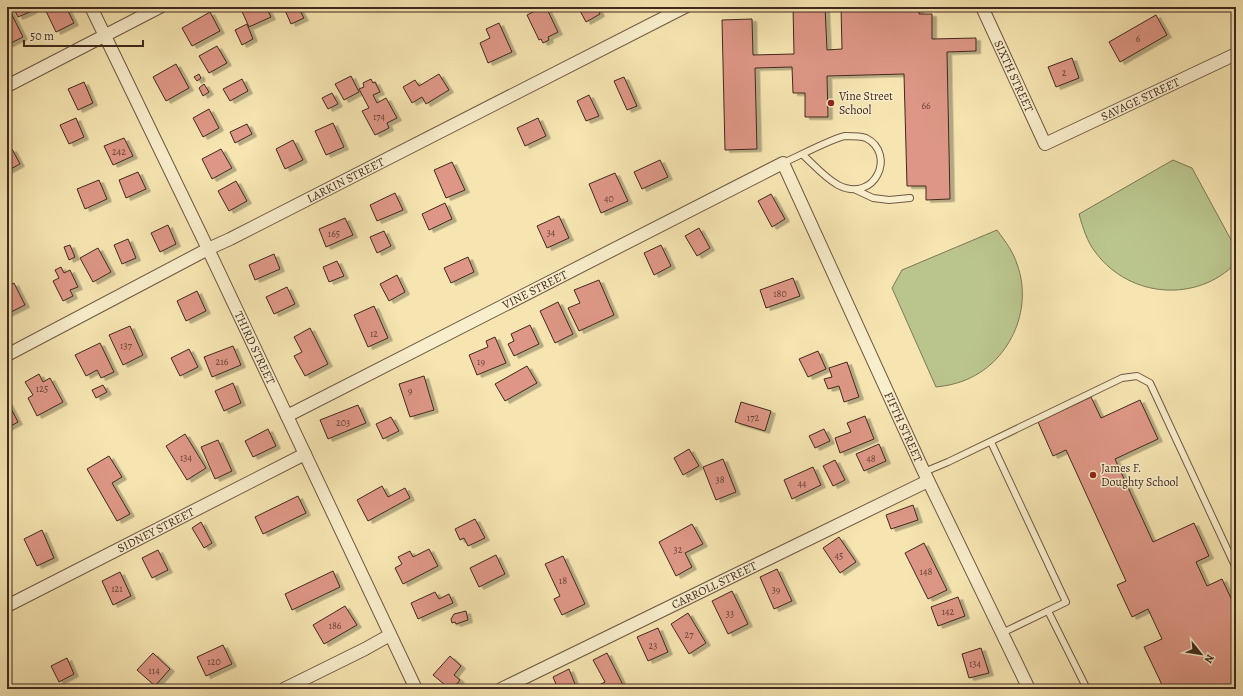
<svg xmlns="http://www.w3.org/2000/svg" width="1243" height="696" font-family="Alegreya,serif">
<defs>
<filter id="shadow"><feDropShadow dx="4.5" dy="2.5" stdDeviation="0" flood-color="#0004"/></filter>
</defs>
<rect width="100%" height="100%" fill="#f6e5b1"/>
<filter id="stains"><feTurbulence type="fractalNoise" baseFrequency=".005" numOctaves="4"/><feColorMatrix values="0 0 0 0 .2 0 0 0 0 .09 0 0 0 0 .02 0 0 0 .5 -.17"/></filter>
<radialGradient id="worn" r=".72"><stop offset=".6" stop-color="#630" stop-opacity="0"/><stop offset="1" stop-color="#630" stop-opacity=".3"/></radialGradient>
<g fill="#bac58d" stroke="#7d7755">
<path d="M1173 160 1192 168 1236 249V263C1197 303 1130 298 1096 253 1087 242 1083 228 1079 214Z"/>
<path d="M997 230C1005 241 1013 251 1017 264 1034 310 1009 364 963 381 955 384 946 386 936 387L892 288 902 270Z"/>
</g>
<g fill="#de9786" stroke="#40291d" filter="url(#shadow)">
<path d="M13 7H30L32 11 18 17Z"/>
<path d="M44 7H66L74 23 56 32Z"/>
<path d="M240 7H266L271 17 249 27Z"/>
<path d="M285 7H298L304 18 291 24 284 8Z"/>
<path d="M543 7H546L558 32 548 37 549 40 543 43 541 39 539 40 527 15Z"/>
<path d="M578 7H597L600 14 586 22Z"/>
<path d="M793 7H825L827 50 842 49 841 7H919V14H932V39L976 38V51L947 52 950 199 926 200V186H907L904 74 827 76 828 117H805V93H793L792 67 755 68 757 149 725 150 722 20 752 19 753 55 794 54Z"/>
<path d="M9 9 23 37 7 45V10Z"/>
<path d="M210 12 220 31 192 46 182 28Z"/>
<path d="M1156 15 1167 35 1120 62 1109 42Z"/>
<path d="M499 23 512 52 488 63 480 43 490 38 486 29Z"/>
<path d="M247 24 253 39 242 45 235 30Z"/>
<path d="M217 46 227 63 209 73 199 56Z"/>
<path d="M1072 58 1079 78 1056 87 1048 67Z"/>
<path d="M176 64 189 88 166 101 153 77Z"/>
<path d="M199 74 201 78 197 81 194 77Z"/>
<path d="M439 74 449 90 426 104 422 97 412 103 403 87 415 80 419 86Z"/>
<path d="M351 76 359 92 344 100 335 84Z"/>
<path d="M624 77 637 106 627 110 614 81Z"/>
<path d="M242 79 248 91 230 101 223 89Z"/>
<path d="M371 79 373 83 375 82 380 92 373 95 377 103 386 98 397 118 387 123 389 128 375 135 362 111 369 108 359 89 364 87 363 83Z"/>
<path d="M84 82 93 103 78 110 68 89Z"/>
<path d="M204 84 209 92 203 96 199 88Z"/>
<path d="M332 93 338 104 328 109 322 98Z"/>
<path d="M589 95 599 116 586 121 577 101Z"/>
<path d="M209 109 219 128 203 137 193 118Z"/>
<path d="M76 118 84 137 69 144 60 125Z"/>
<path d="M538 118 546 136 525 146 517 128Z"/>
<path d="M333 123 344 147 326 155 315 131Z"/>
<path d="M247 124 252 134 235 143 230 132Z"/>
<path d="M124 138 133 156 113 165 104 146Z"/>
<path d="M293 140 303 160 285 169 276 149Z"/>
<path d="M12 149 20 164 7 171V151Z"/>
<path d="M221 149 232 168 212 179 202 159Z"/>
<path d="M660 160 668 177 642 189 634 172Z"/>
<path d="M452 162 465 190 446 198 434 170Z"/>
<path d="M138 172 146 189 126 198 119 180Z"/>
<path d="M615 173 628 201 601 213 589 184Z"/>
<path d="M99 180 107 199 85 209 77 189Z"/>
<path d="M236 181 247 201 229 211 218 191Z"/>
<path d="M395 193 403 210 377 221 370 205Z"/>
<path d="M771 194 785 219 772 227 758 201Z"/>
<path d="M445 203 452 219 429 230 422 214Z"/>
<path d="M559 216 569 238 547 248 537 226Z"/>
<path d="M345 218 353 235 326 247 319 229Z"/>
<path d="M168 225 176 244 160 252 151 233Z"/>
<path d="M699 228 710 248 697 256 685 236Z"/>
<path d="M384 231 391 246 377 253 370 237Z"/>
<path d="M128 239 136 258 122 264 114 245Z"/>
<path d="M70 245 75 257 69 260 64 247Z"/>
<path d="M661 245 671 266 654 275 644 253Z"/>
<path d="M98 248 111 272 93 282 80 258Z"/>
<path d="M274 254 280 269 255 280 249 265Z"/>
<path d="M468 257 474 272 451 283 444 268Z"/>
<path d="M337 261 344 276 329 282 323 267Z"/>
<path d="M61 267 64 273 70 270 78 287 70 290 73 296 63 301 53 281 59 278 55 270Z"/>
<path d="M397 275 405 292 389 301 380 284Z"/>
<path d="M793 278 800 296 766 308 760 290Z"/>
<path d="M599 280 614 315 579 331 568 308 580 303 574 290Z"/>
<path d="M14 283 25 305 7 314V287Z"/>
<path d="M287 287 295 304 274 314 266 297Z"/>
<path d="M197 291 206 311 186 321 177 301Z"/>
<path d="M558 302 573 334 555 343 540 311Z"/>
<path d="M374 306 388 338 368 347 354 315Z"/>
<path d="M530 325 539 344 514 356 508 344 514 341 511 334Z"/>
<path d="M130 326 143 355 123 365 109 335Z"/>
<path d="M310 328 328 364 305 376 294 356 302 352 294 337Z"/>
<path d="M495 337 506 363 477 375 469 355 488 347 486 341Z"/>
<path d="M100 343 114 372 101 378 97 370 86 376 75 355Z"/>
<path d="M233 346 241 365 212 377 204 357Z"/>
<path d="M189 349 198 367 180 376 171 358Z"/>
<path d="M818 351 826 369 808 377 799 359Z"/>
<path d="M847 362 859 397 844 402 839 386 828 389 824 379 832 377 829 368Z"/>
<path d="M527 366 537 383 505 401 495 384Z"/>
<path d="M39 374 43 382 50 378 63 402 37 416 28 398 33 395 25 382Z"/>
<path d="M424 376 434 410 410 417 399 384Z"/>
<path d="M233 383 241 403 224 411 215 391Z"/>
<path d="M103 385 107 392 96 398 92 390Z"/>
<path d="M1091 397 1101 418 1140 400 1158 439 1115 459 1153 542 1194 523 1209 556 1196 562 1207 586 1222 579 1236 609V689H1164L1144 647 1162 639 1148 609 1132 617 1117 585 1126 581 1066 450 1053 456 1038 422Z"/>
<path d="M7 401 18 422 7 428Z"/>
<path d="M741 402 771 411 765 431 735 422Z"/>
<path d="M358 405 366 423 328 439 320 420Z"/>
<path d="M865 416 874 439 840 453 835 438 851 432 847 423Z"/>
<path d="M391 417 399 431 383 439 376 424Z"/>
<path d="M268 429 276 446 253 457 245 441Z"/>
<path d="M824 429 830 441 815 448 809 436Z"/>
<path d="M185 434 206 468 187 480 166 446Z"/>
<path d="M218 440 232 471 215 479 201 447Z"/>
<path d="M879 444 886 461 864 471 856 454Z"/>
<path d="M689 449 699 466 683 475 674 458Z"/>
<path d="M109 456 122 477 112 483 130 514 117 521 87 469Z"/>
<path d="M723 459 736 492 716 500 703 467Z"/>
<path d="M835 460 845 480 833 486 823 466Z"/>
<path d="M813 467 821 485 792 499 784 480Z"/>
<path d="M382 486 388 497 405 488 410 498 368 521 357 500Z"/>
<path d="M298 496 306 513 263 534 255 517Z"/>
<path d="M913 505 918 520 891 529 886 515Z"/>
<path d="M475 519 485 538 468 546 464 538 460 540 455 529Z"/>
<path d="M201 522 212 543 204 548 192 528Z"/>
<path d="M692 524 703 544 685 553 692 567 676 576 659 542Z"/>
<path d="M42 530 54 558 37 566 24 539Z"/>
<path d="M839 537 856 562 840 573 823 548Z"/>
<path d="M924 543 947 590 928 599 905 553Z"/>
<path d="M429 549 438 566 403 584 395 568 402 564 398 557 410 551 413 557Z"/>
<path d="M158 550 168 570 152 578 142 558Z"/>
<path d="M496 555 505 574 479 587 470 568Z"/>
<path d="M563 556 585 604 562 615 554 599 560 596 545 564Z"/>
<path d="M777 569 792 601 774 609 760 577Z"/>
<path d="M333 571 340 587 292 610 285 594Z"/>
<path d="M120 572 131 596 113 605 102 581Z"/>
<path d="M732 591 748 624 728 634 712 601Z"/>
<path d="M435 592 439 599 449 594 453 603 418 619 411 603Z"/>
<path d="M958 597 965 616 938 626 931 607Z"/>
<path d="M345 606 357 625 324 644 313 625Z"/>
<path d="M466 611 468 620 456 624 455 622 452 623 451 619 454 614Z"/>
<path d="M688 613 706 643 689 654 671 624Z"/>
<path d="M658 628 668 652 648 661 637 637Z"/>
<path d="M223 645 232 664 206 676 197 657Z"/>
<path d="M981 648 989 673 969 678 962 654Z"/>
<path d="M153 653 170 669 155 686 137 670Z"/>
<path d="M607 653 624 687 621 689H591L605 682 593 660Z"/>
<path d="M450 656 461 666 454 675 460 680 453 689H450L433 675Z"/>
<path d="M67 658 74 674 59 682 51 666Z"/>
<path d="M569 669 577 689H558L553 677Z"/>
</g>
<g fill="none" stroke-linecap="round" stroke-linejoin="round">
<g stroke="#6e5842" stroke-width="8">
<g id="service">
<path d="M783 163C795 158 835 137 845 136 851 136 861 136 866 138 897 154 875 204 838 185 825 178 814 165 803 155"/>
<path d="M856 190 873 198 889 200 910 198"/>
<path d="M991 442 1066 602 1002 633"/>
<path d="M924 472 948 462 1122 378 1137 376 1150 383 1236 568"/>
<path d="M1048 611 1087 689"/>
</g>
</g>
<g stroke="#6e5842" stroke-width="14">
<g id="minor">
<path id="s1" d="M91 7 208 249 416 689"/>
<path id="s2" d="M982 7 1045 144 1236 54"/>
<path d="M7 86 160 7"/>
<path id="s3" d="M7 355 208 249 230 239 685 7"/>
<path id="s4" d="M287 416 783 163 924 472 1029 689"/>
<path id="s5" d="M7 606 305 454"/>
<path d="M284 689 365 649 390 635"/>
<path id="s6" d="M501 689 928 481"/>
</g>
</g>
<use href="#service" stroke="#f9eecc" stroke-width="6"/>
<use href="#minor" stroke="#f9eecc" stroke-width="12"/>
</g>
<g fill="#8f2418" stroke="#f9eecc" stroke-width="1.5">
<circle cx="831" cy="103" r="4"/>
<circle cx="1093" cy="475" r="4"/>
</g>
<g text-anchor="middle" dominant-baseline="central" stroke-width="3" stroke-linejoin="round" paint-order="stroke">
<g font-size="10" fill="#684437">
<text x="1138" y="38">6</text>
<text x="1064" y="72">2</text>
<text x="926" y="105">66</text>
<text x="379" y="116">174</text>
<text x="119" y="151">242</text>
<text x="609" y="198">40</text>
<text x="551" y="232">34</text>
<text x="334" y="233">165</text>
<text x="780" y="293">180</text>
<text x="374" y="333">12</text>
<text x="126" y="345">137</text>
<text x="222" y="361">216</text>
<text x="481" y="361">19</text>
<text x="42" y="388">125</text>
<text x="410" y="390">9</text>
<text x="753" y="417">172</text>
<text x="343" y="422">203</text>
<text x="186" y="457">134</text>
<text x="871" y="458">48</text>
<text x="720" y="479">38</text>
<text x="802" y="483">44</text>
<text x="678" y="549">32</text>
<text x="839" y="555">45</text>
<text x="926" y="571">148</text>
<text x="563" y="580">18</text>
<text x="117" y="588">121</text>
<text x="776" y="589">39</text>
<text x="948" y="611">142</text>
<text x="730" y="613">33</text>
<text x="335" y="625">186</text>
<text x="689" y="634">27</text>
<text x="653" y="645">23</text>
<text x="214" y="661">120</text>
<text x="975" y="663">134</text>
<text x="154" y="670">114</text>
</g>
<g font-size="12" fill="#40291d" stroke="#f9eecc">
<text stroke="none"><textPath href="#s2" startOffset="76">SIXTH STREET</textPath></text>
<text stroke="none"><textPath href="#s2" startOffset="256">SAVAGE STREET</textPath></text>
<text stroke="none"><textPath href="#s3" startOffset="381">LARKIN STREET</textPath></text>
<text stroke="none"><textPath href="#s4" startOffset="278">VINE STREET</textPath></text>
<text stroke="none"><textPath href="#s1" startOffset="378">THIRD STREET</textPath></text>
<text stroke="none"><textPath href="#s4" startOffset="847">FIFTH STREET</textPath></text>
<text stroke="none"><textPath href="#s5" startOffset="167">SIDNEY STREET</textPath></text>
<text stroke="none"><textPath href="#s6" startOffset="237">CARROLL STREET</textPath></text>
</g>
<g font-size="12" fill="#40291d" stroke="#f9eecc" text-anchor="start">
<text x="839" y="96">Vine Street<tspan x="839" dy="14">School</tspan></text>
<text x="1101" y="468">James F.<tspan x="1101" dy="14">Doughty School</tspan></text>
</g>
</g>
<rect width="1243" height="696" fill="none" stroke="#f6e5b1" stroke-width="24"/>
<rect x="8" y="8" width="1227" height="680" fill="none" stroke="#40291d" stroke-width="2"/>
<rect x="12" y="12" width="1219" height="672" fill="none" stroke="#40291d"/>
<g transform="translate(1201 654) rotate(120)" stroke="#f9eecc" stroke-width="3" paint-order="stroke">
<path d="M0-3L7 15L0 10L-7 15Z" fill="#40291d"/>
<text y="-6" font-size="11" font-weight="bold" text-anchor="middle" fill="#40291d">N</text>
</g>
<path d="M24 40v6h119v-6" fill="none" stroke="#40291d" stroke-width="2"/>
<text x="30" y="40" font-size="12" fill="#40291d" stroke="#f9eecc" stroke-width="3" paint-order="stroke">50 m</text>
<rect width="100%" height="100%" filter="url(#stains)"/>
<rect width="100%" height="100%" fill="url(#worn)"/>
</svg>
